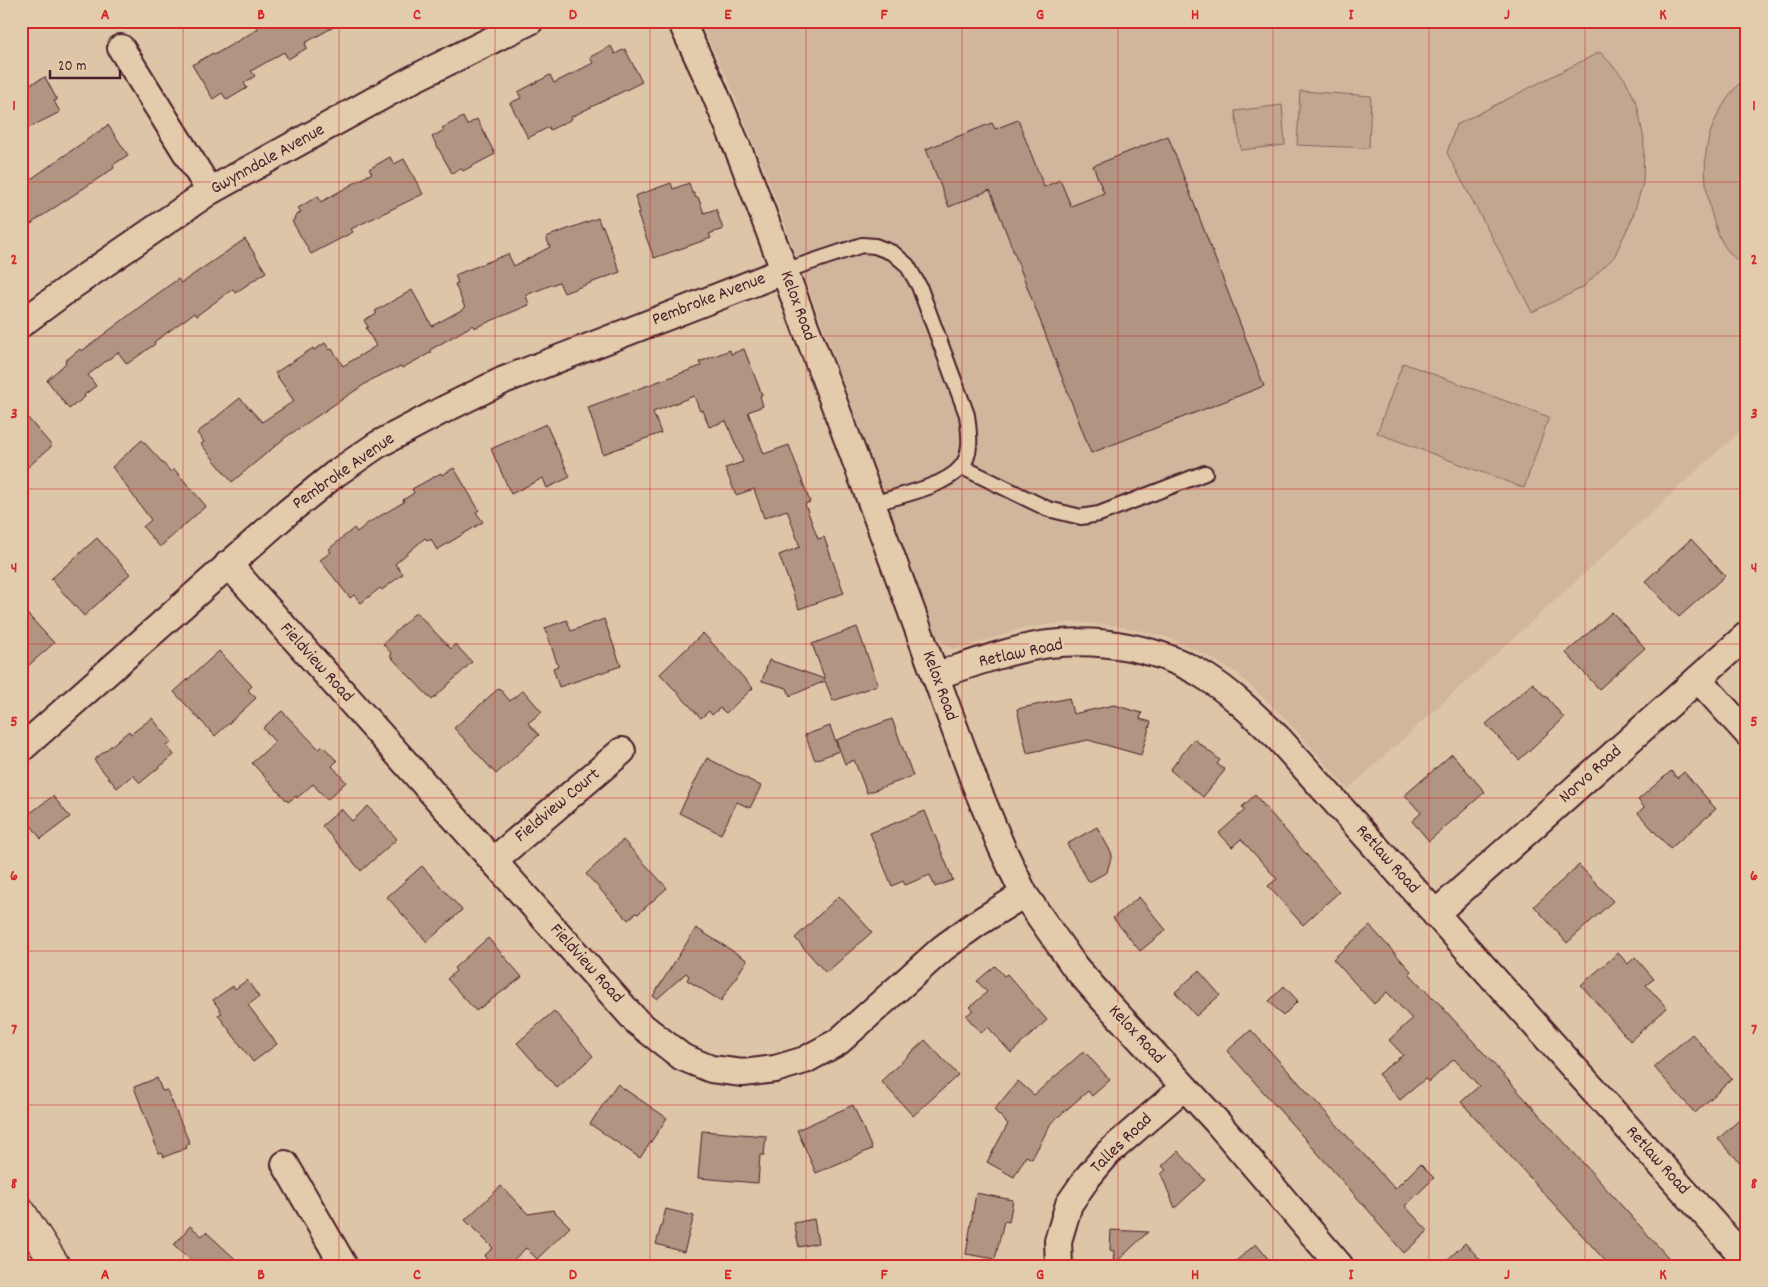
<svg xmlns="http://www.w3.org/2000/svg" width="1768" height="1287" font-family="Dekko,sans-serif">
<rect width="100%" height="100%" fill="#ddc5a7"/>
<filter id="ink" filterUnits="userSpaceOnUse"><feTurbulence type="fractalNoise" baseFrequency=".02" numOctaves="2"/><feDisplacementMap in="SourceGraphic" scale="10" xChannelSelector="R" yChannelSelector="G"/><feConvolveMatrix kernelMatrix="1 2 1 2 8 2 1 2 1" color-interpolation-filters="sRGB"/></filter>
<g filter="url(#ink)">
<path fill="#d0b69c" d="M699 21H1747V425L1348 789 1282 715 1237 673 1204 654 1167 637 1119 626 1072 622 1023 628 965 647 953 648 945 644 937 636 769 181 730 84Z"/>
<g fill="#c2a790" stroke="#86635e">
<path d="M1600 52 1625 79 1637 104 1644 140 1643 183 1632 219 1614 257 1582 288 1532 312 1447 153 1456 125Z"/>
<path d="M1747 75V270C1739 262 1727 252 1722 242 1708 214 1701 171 1708 141 1714 116 1729 93 1747 75Z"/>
<path d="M1300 91 1371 96 1369 148 1297 145Z"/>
<path d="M1282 105 1285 145 1241 150 1235 111Z"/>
<path d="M1403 363 1549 417 1524 488 1377 433Z"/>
</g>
<g fill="#b19482" stroke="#4a1f2b">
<path d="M254 21H344L305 43 307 48 288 59 284 52 251 71 255 76 244 83 247 88 227 100 222 93 213 99 192 65 213 53 214 55 258 29Z"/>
<path d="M611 46 615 54 625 49 642 82 571 117 572 119 550 130 549 127 528 138 510 103 521 98 518 92 550 75 554 83 593 63 590 57Z"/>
<path d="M45 77 57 100 54 101 60 112 26 129 21 119V89Z"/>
<path d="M463 117 467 125 477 119 495 154 463 171 461 168 452 173 432 137 444 130 442 128Z"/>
<path d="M1018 120 1044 187 1060 180 1071 206 1104 193 1093 166 1168 136 1264 386 1091 453 990 190 949 207 926 149 992 123 995 129Z"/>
<path d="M108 125 128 155 113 165 114 168 36 220 21 232V186Z"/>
<path d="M390 157 394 164 404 159 423 194 351 229 353 232 311 254 292 221 295 219 294 217 301 212 298 208 318 196 321 202 372 173 369 169Z"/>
<path d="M671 183 673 189 689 183 692 193H694L696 198 698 197 704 213 716 209 723 229 709 234 711 238 654 258 637 213 640 212 635 196Z"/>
<path d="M598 218 601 227 603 226 620 272 564 293 559 282 526 295 529 305 474 328 473 325 430 350 432 352 402 368 401 366 374 378 286 437 232 482 201 444 204 442 197 433 240 398 262 422 294 401 275 373 313 348 314 350 325 343 330 350 332 349 343 366 376 346 366 328 368 327 364 320 377 313 375 311 412 290 432 326 465 308 455 284 458 283 455 275 508 254 514 266 550 247 546 237Z"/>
<path d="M245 239 266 272 235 293 233 289 196 316 194 313 154 342 155 344 127 364 118 352 88 375 96 386 84 395 85 397 69 409 47 380 66 363 65 361 80 349 82 351 149 300 178 279 181 283Z"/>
<path d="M744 349 762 395 760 396 763 406 748 412 764 454 789 445 810 502 805 504 818 539 824 537 844 593 799 609 779 555 800 547 787 510 764 518 754 489 736 495 725 468 743 462 726 421 709 427 703 410 700 411 694 396 653 412 661 433 603 454 588 407 701 366 699 362 730 350 731 354Z"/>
<path d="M21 410 52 446 21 473Z"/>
<path d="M546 424 570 477 547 488 543 478 511 494 491 449Z"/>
<path d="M142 440 171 472 174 469 206 506 160 547 143 527 151 520 112 467Z"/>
<path d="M454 468 479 510 476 512 483 522 437 550 431 539 428 541 425 538 395 564 403 574 382 590 380 588 361 603 354 595 350 598 320 560 331 552 329 549 354 528 357 532 368 523 404 502 403 500 414 493 412 489 441 473 442 475Z"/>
<path d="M97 538 130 574 84 616 51 579Z"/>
<path d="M1691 539 1725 576 1679 617 1645 581Z"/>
<path d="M21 607 54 643 21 672Z"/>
<path d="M416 612 451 649 455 644 472 662 432 700 390 656 392 654 383 644Z"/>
<path d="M1612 612 1645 648 1599 689 1566 653Z"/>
<path d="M604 619 621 666 559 687 553 668 558 666 545 628 567 620 571 631Z"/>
<path d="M857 627 878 685 833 701 825 681 790 696 787 688 762 681 769 660 825 679 812 644Z"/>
<path d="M703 633 753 688 726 713 720 708 712 715 709 711 701 718 660 674Z"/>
<path d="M219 651 252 686 248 690 256 698 215 736 174 692Z"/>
<path d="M1533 683 1545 697 1546 696 1564 718 1519 760 1486 724Z"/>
<path d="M499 688 510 701 523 690 542 712 528 723 539 735 496 774 454 728Z"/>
<path d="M1069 698 1073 714 1114 705 1142 713 1140 719 1151 722 1141 755 1088 740 1027 753 1017 709Z"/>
<path d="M282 711 319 749 323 746 337 761 332 766 346 782 327 800 313 784 297 798 296 796 288 802 252 763 275 742 263 728Z"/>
<path d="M152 718 172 742 167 746 174 755 140 783 133 775 117 788 94 760 129 731 131 734Z"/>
<path d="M892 719 913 776 867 793 854 760 845 764 836 740Z"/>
<path d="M830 726 839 751 815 760 805 735Z"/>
<path d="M1194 739 1220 760 1217 764 1225 770 1203 797 1170 770Z"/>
<path d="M1452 754 1485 792 1429 841 1412 821 1421 813 1405 795Z"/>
<path d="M707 758 761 786 750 808 737 802 721 834 679 813Z"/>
<path d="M1671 771 1677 778 1684 772 1716 809 1670 849 1638 813 1644 807 1638 800Z"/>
<path d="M1255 795 1339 892 1303 925 1268 886 1277 879 1241 839 1232 847 1219 833 1245 810 1242 807Z"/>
<path d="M53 796 70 817 41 839 25 817Z"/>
<path d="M368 806 397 839 361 871 322 826 341 809 352 821Z"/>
<path d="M925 811 953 880 935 887 930 875 905 885 903 881 892 886 870 833Z"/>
<path d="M1097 827 1112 854 1107 872 1089 882 1067 844Z"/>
<path d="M623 840 667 888 638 914 636 913 628 920 586 874Z"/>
<path d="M1579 865 1613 901 1567 943 1534 906Z"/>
<path d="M422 866 462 910 427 942 387 897Z"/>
<path d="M839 896 872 932 826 973 795 938Z"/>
<path d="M1139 897 1166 930 1140 951 1113 918Z"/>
<path d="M1370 926 1411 971 1409 973 1433 999 1434 998 1676 1266H1610L1461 1102 1479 1086 1454 1059 1429 1082 1425 1079 1400 1100 1378 1074 1403 1055 1389 1040 1412 1019 1387 992 1374 1004 1333 959Z"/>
<path d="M696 928 747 960 721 1001 687 980 689 976 686 973 657 999 653 996Z"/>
<path d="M488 938 522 977 476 1011 447 979 456 971 454 968Z"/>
<path d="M1618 953 1628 964 1635 957 1654 979 1646 985 1667 1008 1630 1041 1581 985Z"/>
<path d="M995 966 1004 976 1007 974 1047 1020 1011 1053 988 1027 981 1033 966 1016 973 1010 970 1007 987 992 977 981Z"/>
<path d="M1199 971 1220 995 1196 1016 1175 992Z"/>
<path d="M247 980 259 997 248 1005 277 1044 253 1062 218 1015 222 1013 213 1000 233 986 235 989Z"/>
<path d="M1284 986 1298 1001 1283 1016 1269 1001Z"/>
<path d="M554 1011 593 1056 557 1088 517 1043Z"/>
<path d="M1251 1030 1395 1189 1420 1164 1434 1178 1405 1206 1428 1231 1404 1253 1375 1220 1376 1219 1227 1051Z"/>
<path d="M1692 1034 1732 1079 1695 1113 1654 1067Z"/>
<path d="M925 1040 958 1075 913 1116 881 1081Z"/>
<path d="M1084 1051 1110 1080 1092 1096 1088 1091 1051 1123 1032 1159 1026 1156 1014 1177 987 1162 1008 1124 994 1110 1018 1081 1034 1095Z"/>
<path d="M157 1078 162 1091 167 1090 190 1144 186 1145 187 1148 164 1157 162 1153 159 1154 134 1087Z"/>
<path d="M617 1084 667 1118 640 1158 590 1124Z"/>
<path d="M853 1105 872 1149 816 1173 797 1130Z"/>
<path d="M1747 1113V1170L1718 1139Z"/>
<path d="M702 1131 766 1136 764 1155H760L758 1183 698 1178Z"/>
<path d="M1178 1151 1205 1180 1175 1208 1161 1174 1166 1170 1162 1166Z"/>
<path d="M501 1186 528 1214 553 1210 570 1227 537 1259 526 1248 507 1266H493L484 1256 493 1248 465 1220Z"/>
<path d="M976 1193 1013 1200 1009 1222 1004 1221 995 1259 966 1254Z"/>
<path d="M666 1209 694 1216 684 1252 656 1244Z"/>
<path d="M814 1219 818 1243 799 1247 794 1223Z"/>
<path d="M190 1226 202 1236 206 1232 243 1266H197L174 1245Z"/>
<path d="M1111 1230 1148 1232 1113 1265 1114 1251 1110 1250Z"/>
<path d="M1465 1243 1486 1266H1441Z"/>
<path d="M1256 1244 1274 1266H1230Z"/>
</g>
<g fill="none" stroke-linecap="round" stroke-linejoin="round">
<g stroke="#4a1f2b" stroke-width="18">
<g id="service">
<path d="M784 271 862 245 875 246 893 253 907 265 919 286 967 415C969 431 973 454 961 467 945 487 897 496 872 504"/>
<path d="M962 467 1048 509 1081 517 1099 514 1205 473"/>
</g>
</g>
<g stroke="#4a1f2b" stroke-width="30">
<g id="minor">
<path d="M681 21 713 89 743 161 872 504 976 786 1002 848 1024 894 1075 967 1104 1000 1217 1122 1340 1266"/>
<path d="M121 48 210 191"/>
<path d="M21 324 72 286 210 191 413 79 530 21"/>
<path d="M228 564 637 1022 682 1057 711 1069 743 1073 775 1069 805 1060 838 1042 943 948 976 924 1024 894"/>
<path d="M935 676C972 664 1010 649 1049 644 1102 638 1161 648 1206 677 1233 694 1256 717 1279 739L1747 1261"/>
<path d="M1698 679 1747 733"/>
<path d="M21 749 288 512 335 474 377 445 441 411 504 380 784 271"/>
<path d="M493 861 622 751"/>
<path d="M1435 914 1747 635"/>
<path d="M285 1164 344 1266"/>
<path d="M1059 1266 1058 1241 1069 1204 1087 1178 1108 1153 1184 1087"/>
</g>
</g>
<g stroke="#4a1f2b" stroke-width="31">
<path id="tertiary" d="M21 1211 56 1266"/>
</g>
<use href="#service" stroke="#e3ccac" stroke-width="14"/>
<use href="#minor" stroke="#e3ccac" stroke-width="26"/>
<use href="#tertiary" stroke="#e3ccac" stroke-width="28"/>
</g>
</g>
<path fill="none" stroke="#d62828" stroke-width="1" stroke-opacity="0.55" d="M183 21V1266M339 21V1266M495 21V1266M650 21V1266M806 21V1266M962 21V1266M1118 21V1266M1273 21V1266M1429 21V1266M1585 21V1266M21 182H1747M21 336H1747M21 489H1747M21 644H1747M21 798H1747M21 951H1747M21 1105H1747"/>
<g text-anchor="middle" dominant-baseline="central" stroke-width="5" stroke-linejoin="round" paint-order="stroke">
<g font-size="18" fill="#4a1f2b" stroke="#e3ccac">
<text transform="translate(268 160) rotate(-29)">Gwynndale Avenue</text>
<text transform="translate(709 300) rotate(-21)">Pembroke Avenue</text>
<text transform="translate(797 306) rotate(70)">Kelox Road</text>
<text transform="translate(344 472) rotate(-35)">Pembroke Avenue</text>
<text transform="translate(1021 654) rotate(-12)">Retlaw Road</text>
<text transform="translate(316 663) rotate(48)">Fieldview Road</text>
<text transform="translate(939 686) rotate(70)">Kelox Road</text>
<text transform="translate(1591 775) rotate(-42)">Norvo Road</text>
<text transform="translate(558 806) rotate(-40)">Fieldview Court</text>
<text transform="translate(1387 860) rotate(48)">Retlaw Road</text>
<text transform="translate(586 964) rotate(48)">Fieldview Road</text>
<text transform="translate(1136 1035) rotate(47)">Kelox Road</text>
<text transform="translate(1122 1144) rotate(-44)">Talles Road</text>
<text transform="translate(1657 1161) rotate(48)">Retlaw Road</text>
</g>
</g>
<rect width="1768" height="1287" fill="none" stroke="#e3ccac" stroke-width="55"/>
<path d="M50 70v8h70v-8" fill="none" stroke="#4a1f2b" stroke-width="2.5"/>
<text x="58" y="70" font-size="15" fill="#4a1f2b" stroke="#e3ccac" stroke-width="4" paint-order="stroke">20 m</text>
<rect x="28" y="28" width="1712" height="1232" fill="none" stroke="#d62828" stroke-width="2"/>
<g font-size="16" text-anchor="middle" font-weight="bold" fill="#d62828">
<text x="105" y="19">A</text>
<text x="261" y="19">B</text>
<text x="417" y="19">C</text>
<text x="573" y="19">D</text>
<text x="728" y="19">E</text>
<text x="884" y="19">F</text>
<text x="1040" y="19">G</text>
<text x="1195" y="19">H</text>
<text x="1351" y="19">I</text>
<text x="1507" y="19">J</text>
<text x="1663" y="19">K</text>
<text x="14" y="110">1</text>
<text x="1754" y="110">1</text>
<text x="14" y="264">2</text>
<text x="1754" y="264">2</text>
<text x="14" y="418">3</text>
<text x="1754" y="418">3</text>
<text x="14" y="572">4</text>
<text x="1754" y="572">4</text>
<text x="14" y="726">5</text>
<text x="1754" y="726">5</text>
<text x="14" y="880">6</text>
<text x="1754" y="880">6</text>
<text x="14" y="1034">7</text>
<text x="1754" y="1034">7</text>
<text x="14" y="1188">8</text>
<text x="1754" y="1188">8</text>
<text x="105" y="1279">A</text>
<text x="261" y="1279">B</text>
<text x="417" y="1279">C</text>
<text x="573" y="1279">D</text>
<text x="728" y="1279">E</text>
<text x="884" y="1279">F</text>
<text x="1040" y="1279">G</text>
<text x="1195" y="1279">H</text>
<text x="1351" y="1279">I</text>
<text x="1507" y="1279">J</text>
<text x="1663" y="1279">K</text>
</g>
</svg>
